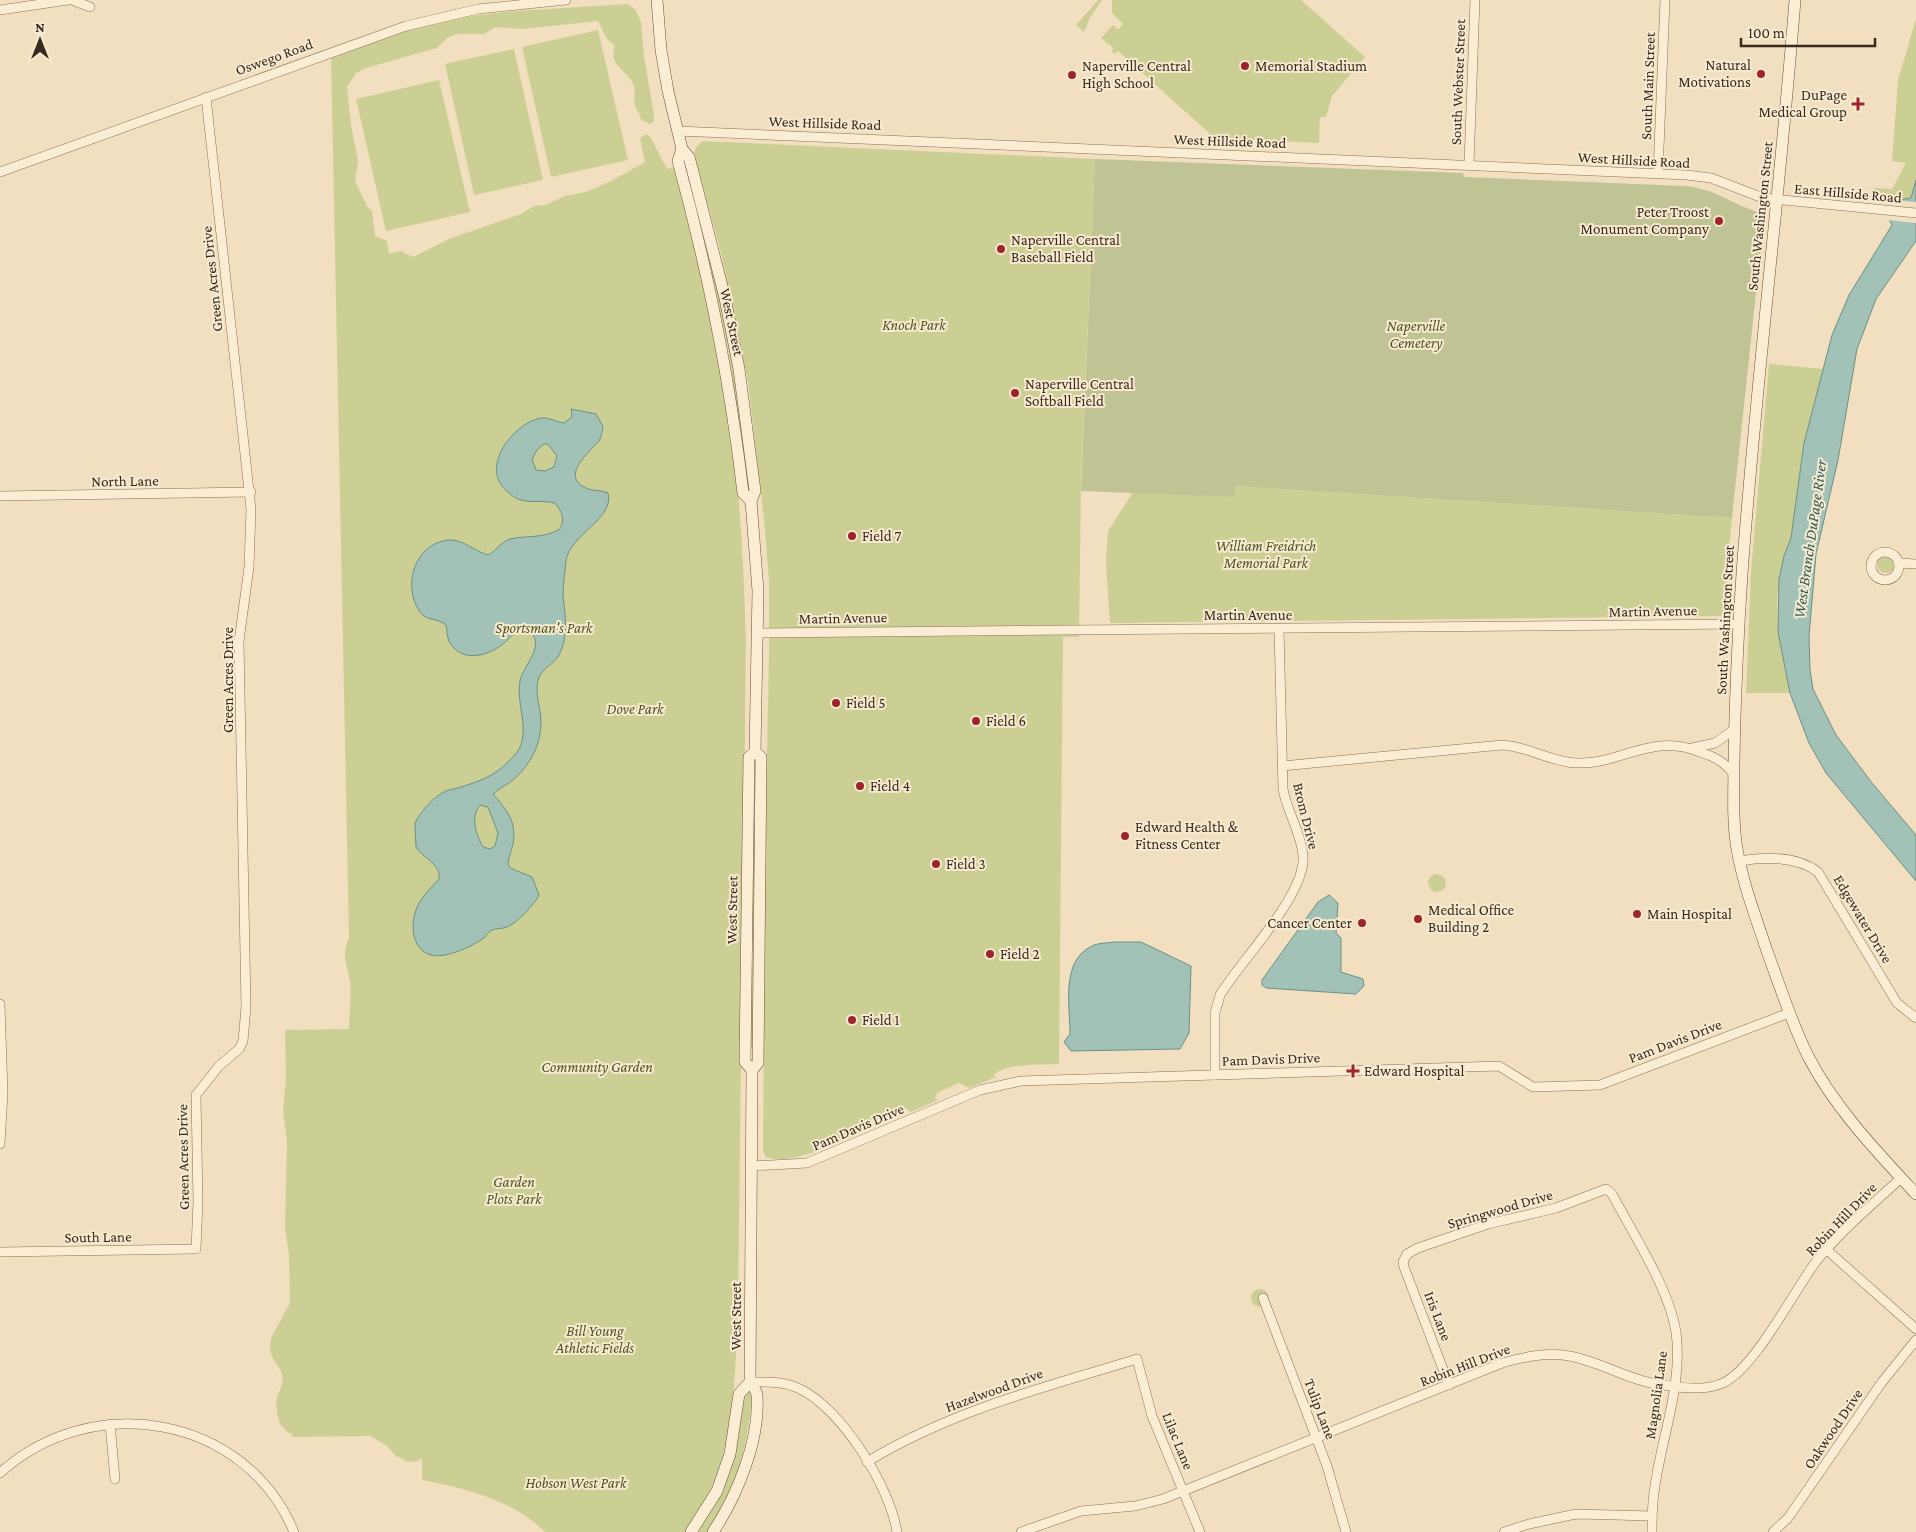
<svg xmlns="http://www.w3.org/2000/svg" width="1916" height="1532" font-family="'Crimson Pro',serif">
<rect width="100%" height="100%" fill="#f1dfc0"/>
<g fill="#cccf93">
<path d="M1098 0H1102L1090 18 1084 32 1076 25Z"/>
<path d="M1112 0H1301L1365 57 1332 96 1326 117H1320L1319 143 1210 138 1209 133 1118 51 1115 54 1111 51 1114 48 1101 38 1113 25 1118 30 1123 24 1112 13Z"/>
<path d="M628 4 636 10 641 22 644 56 654 115V121L650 124 641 120C640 114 637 111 635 105 633 98 637 89 632 82 625 69 608 65 615 46L607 39 598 21 522 29 496 27 484 34H457L447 38 437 48 366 68 356 73 347 87 351 125 358 161 355 181 367 206 372 211 375 236 387 241 389 254 401 251 413 257 449 239 521 214 534 206 545 205 565 196 586 192 611 181 645 162 640 138 647 134 651 138 667 169 674 167C698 259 723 353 734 449 741 513 744 578 746 642L738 1309C734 1387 737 1468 684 1532H545C513 1500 465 1488 422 1480V1458L418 1461 408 1462 396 1456 386 1445 370 1436 292 1437V1434L287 1432 280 1424 277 1413 276 1401 283 1381 281 1371 272 1357 270 1349 271 1338 289 1305 290 1298 289 1255 285 1228 287 1142 283 1110 286 1079 285 1030 349 1029C349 1014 352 996 350 981 347 965 341 954 349 938L331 57 400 32 470 16 515 11Z"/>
<path d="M1916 19V180L1911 198C1898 201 1885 199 1872 196L1875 188 1892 189 1906 163 1892 161 1898 80Z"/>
<path d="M598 30 628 160 551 177 522 47Z"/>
<path d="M514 49 543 180 474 195 445 64Z"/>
<path d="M439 80 470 212 386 231 356 99Z"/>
<path d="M703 141 1095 159 1081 482 1079 637H1063L1059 1064C1044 1065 1004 1063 994 1075L996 1077 969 1088 959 1083 937 1093 935 1098 938 1100 911 1112 904 1107 860 1125 859 1128 862 1132C839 1141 791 1167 766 1157L763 1150 765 859 769 652V582L765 529 748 382 721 253 694 154 696 147Z"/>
<path d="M704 236 729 337 751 492 748 491 729 353Z"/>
<path d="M1769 364 1823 369 1804 443 1791 539 1784 556 1777 597 1778 632 1790 693H1746L1751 572Z"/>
<path d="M1234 486 1732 518 1722 616 1110 623 1106 564 1108 531 1133 492 1233 497Z"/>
<circle cx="1886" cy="564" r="9"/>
<path d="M753 828 755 829 753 940H752Z"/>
<circle cx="1437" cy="883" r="9"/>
<path d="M751 966H754L753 1048H751Z"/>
<circle cx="1260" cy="1298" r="9"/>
<path d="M749 1391H752C749 1442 737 1490 707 1532H697C715 1509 727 1479 736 1451 741 1435 739 1402 749 1391Z"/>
</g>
<path fill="#c0c393" d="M1095 159 1463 173 1464 177 1685 186C1712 189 1721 197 1744 207 1752 210 1757 211 1764 217L1732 518 1235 486 1234 497 1081 491Z"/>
<g fill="#a3c2b7" stroke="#6a9185" fill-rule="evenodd">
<path d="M1916 180V241L1876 299 1857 349 1838 460 1816 554 1809 636 1810 670 1813 689 1836 735 1872 783 1916 835V881L1826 773 1809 743 1790 693 1778 632 1779 579 1784 556 1791 538 1804 443 1832 335 1849 295 1892 225 1889 219 1894 201 1911 198Z"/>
<path d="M571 409 596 414 603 426C602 432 602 437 598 442 590 451 561 475 584 487 592 492 600 489 608 493 615 519 569 535 566 561 565 572 563 584 563 595 565 616 569 635 559 655 554 664 543 668 539 677 535 687 538 701 540 711 544 738 534 761 514 779 508 785 499 788 493 794 507 810 517 822 513 844 511 851 509 857 508 864L510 868 532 877 539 895C535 904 516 924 507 927 502 929 497 928 492 930 488 932 487 935 484 938 474 945 457 953 445 955 416 961 408 932 416 910 420 898 431 888 439 879 442 865 423 858 416 847L415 823C421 811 433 797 446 791 451 789 456 789 461 787 480 781 495 776 510 760 514 756 519 751 521 745 528 723 516 703 520 681 524 662 548 647 527 627 513 630 510 640 499 647 483 657 460 662 449 641 447 637 447 630 446 625 438 618 426 621 420 612 402 586 414 544 448 540 463 539 474 551 488 555 496 551 501 542 510 539 527 535 543 539 560 529 565 519 562 512 555 503 543 500 531 503 521 500 516 499 511 495 508 492 478 469 513 423 541 418 548 417 557 422 564 423L572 417ZM544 444H548L557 456 554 467 545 471 536 470 532 459 537 450ZM480 805 488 807 498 833 495 846 490 849 483 847C476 834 470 818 480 805Z"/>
<path d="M1329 895 1338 903 1336 933 1341 938V972L1363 979 1364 986 1356 994 1266 988 1262 985V980L1318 902Z"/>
<path d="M1114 942H1141L1191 966 1189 1033 1180 1049 1071 1051 1064 1042 1070 1034C1070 1005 1060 959 1094 945 1100 943 1108 943 1114 942Z"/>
</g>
<path fill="#f1dfc0" d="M1891 200 1916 202V223L1887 220 1888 205Z"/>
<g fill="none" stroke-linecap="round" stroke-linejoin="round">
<g stroke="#8b6f57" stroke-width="10">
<g id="street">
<path d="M72 0 90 7"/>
<path d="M0 10 68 0"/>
<path d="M678 131 1687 175 1711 178 1763 198 1916 213"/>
<path d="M1469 164 1475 0"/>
<path d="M0 172 406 26 478 9 566 0"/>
<path d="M1658 173 1665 0"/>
<path d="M0 496 251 492"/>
<circle cx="1885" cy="566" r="14"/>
<path d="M1899 563 1916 564"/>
<path d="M757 633 1738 624"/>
<path d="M1692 748 1715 743 1735 729"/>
<path d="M1282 766 1502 745C1528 746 1550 762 1576 763 1622 765 1650 732 1700 752 1715 757 1725 762 1734 775"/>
<path d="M1740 861C1764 857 1797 856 1818 872L1897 1003 1916 1018"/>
<path d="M0 1004 3 1093 0 1144"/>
<path d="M1215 1075V1013L1220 995C1241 960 1307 894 1303 855 1301 832 1287 812 1283 789L1279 629"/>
<path d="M751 1166 807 1163 980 1090 1021 1081 1499 1066 1533 1087 1600 1085 1789 1013"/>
<path d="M1827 1250 1916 1329"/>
<path d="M0 1252 196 1249 198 1202 196 1095 219 1066 239 1049 243 1041 246 1007 239 641 249 567 251 509 206 97"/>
<path d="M1263 1298 1327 1466 1346 1532"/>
<path d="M750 1382C767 1382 784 1381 800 1389 842 1409 890 1487 897 1532"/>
<path d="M1449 1385 1404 1267 1403 1262 1407 1254 1418 1248 1488 1224 1556 1208 1606 1189 1612 1194C1633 1234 1669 1288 1676 1332 1683 1384 1662 1436 1655 1486 1652 1501 1652 1517 1652 1532"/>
<path d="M110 1424 115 1479"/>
<path d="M867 1462C950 1411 1045 1387 1137 1359L1152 1416 1200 1532"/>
<path d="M0 1473C91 1390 245 1414 294 1532"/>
<path d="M1021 1532 1081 1511 1135 1506 1163 1499 1502 1363C1524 1357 1546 1352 1569 1356 1599 1361 1626 1379 1656 1384 1677 1387 1703 1392 1723 1383 1754 1369 1793 1293 1815 1263 1840 1231 1872 1205 1901 1178"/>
<path d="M1504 1532 1529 1524 1576 1514 1652 1516"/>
<path d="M1773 1532 1788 1518 1882 1382 1916 1340"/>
</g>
</g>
<g stroke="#6c503a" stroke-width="12">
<g id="secondary">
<path d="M657 0 661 50 668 91 682 149 689 157 694 176 725 298 739 369 755 491 751 501 758 591 755 752 761 757 758 1063 752 1070"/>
<path d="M1795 0C1780 192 1756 382 1742 574 1738 636 1735 699 1734 761 1734 790 1732 821 1737 849 1743 884 1756 918 1767 951 1780 986 1791 1022 1808 1056 1834 1107 1877 1152 1916 1194"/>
<path d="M682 149 678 161C708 271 730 380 743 493L751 501"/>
<path d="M691 1532 717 1491 730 1454 739 1394 750 1382"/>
<path d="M713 1532C737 1496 760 1440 757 1396 757 1391 753 1386 750 1382L752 1070 745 1062 749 757 755 752"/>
</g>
</g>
<use href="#street" stroke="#fbedd4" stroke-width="9"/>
<use href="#secondary" stroke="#fbedd4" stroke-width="11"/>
</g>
<g fill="#9e232b" stroke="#f7ead0" stroke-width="2">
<circle cx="1245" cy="66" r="5"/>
<circle cx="1761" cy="74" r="5"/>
<circle cx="1072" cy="75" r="5"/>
<path d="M1855.5 96.5h5v5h5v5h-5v5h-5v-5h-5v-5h5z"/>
<circle cx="1719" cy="221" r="5"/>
<circle cx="1001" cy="249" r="5"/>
<circle cx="1015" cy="393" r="5"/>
<circle cx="852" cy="536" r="5"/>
<circle cx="836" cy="703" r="5"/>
<circle cx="976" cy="721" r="5"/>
<circle cx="860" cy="786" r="5"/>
<circle cx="1125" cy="836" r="5"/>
<circle cx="936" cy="864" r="5"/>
<circle cx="1637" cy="914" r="5"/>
<circle cx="1418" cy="919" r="5"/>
<circle cx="1362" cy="923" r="5"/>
<circle cx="990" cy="954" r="5"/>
<circle cx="852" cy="1020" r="5"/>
<path d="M1350.5 1063.5h5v5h5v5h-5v5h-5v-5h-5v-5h5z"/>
</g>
<g text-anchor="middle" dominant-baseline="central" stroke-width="4" stroke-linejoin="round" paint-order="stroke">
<g font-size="15" fill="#39291c" stroke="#f7ead0">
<text transform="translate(274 57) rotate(-20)">Oswego Road</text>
<text transform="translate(1458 82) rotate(-88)">South Webster Street</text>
<text transform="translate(1648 86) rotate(-88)">South Main Street</text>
<text transform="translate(825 123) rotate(2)">West Hillside Road</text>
<text transform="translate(1230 141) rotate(2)">West Hillside Road</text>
<text transform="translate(1634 160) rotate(3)">West Hillside Road</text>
<text transform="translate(1848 193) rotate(5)">East Hillside Road</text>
<text transform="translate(1760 216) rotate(-84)">South Washington Street</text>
<text transform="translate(212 279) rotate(-96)">Green Acres Drive</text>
<text transform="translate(732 322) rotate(78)">West Street</text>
<text transform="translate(125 481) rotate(-1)">North Lane</text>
<text transform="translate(1653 611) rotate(-1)">Martin Avenue</text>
<text x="1248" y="615">Martin Avenue</text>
<text transform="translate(843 618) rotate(-1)">Martin Avenue</text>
<text transform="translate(1725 620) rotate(-87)">South Washington Street</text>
<text transform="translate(228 680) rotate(-90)">Green Acres Drive</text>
<text transform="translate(1306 816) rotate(76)">Brom Drive</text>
<text transform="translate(732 910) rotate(-89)">West Street</text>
<text transform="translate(1863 919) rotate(59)">Edgewater Drive</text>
<text transform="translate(1675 1041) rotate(-21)">Pam Davis Drive</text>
<text transform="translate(1271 1059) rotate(-2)">Pam Davis Drive</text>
<text transform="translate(858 1127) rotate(-23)">Pam Davis Drive</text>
<text transform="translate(183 1157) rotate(-91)">Green Acres Drive</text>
<text transform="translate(1500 1209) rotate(-16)">Springwood Drive</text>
<text transform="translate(1841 1219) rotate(-46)">Robin Hill Drive</text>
<text transform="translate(98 1237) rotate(-1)">South Lane</text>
<text transform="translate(736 1316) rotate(-90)">West Street</text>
<text transform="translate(1438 1316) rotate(69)">Iris Lane</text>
<text transform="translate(1465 1365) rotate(-21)">Robin Hill Drive</text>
<text transform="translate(994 1390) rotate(-20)">Hazelwood Drive</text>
<text transform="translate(1656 1395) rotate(-82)">Magnolia Lane</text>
<text transform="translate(1320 1409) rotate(69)">Tulip Lane</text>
<text transform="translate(1833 1429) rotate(-56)">Oakwood Drive</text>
<text transform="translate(1178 1441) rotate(68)">Lilac Lane</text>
</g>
<g font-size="15" fill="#39291c" stroke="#f7ead0" text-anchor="start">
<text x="1751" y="65" text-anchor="end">Natural<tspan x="1751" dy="17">Motivations</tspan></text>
<text x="1082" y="66">Naperville Central<tspan x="1082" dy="17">High School</tspan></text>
<text x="1255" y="66">Memorial Stadium</text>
<text x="1847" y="95" text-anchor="end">DuPage<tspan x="1847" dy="17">Medical Group</tspan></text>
<text x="1709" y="212" text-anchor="end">Peter Troost<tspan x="1709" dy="17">Monument Company</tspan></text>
<text x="1011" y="240">Naperville Central<tspan x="1011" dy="17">Baseball Field</tspan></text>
<text x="1025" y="384">Naperville Central<tspan x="1025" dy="17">Softball Field</tspan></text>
<text x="862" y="536">Field 7</text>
<text x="846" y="703">Field 5</text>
<text x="986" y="721">Field 6</text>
<text x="870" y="786">Field 4</text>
<text x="1135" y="827">Edward Health &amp;<tspan x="1135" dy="17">Fitness Center</tspan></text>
<text x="946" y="864">Field 3</text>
<text x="1428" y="910">Medical Office<tspan x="1428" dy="17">Building 2</tspan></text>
<text x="1647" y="914">Main Hospital</text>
<text x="1352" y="923" text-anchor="end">Cancer Center</text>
<text x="1000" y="954">Field 2</text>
<text x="862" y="1020">Field 1</text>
<text x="1364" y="1071">Edward Hospital</text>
</g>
<g font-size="15" font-style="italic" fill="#4d5721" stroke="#f7ead0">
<text x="914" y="325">Knoch Park</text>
<text x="1416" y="326">Naperville<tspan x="1416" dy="17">Cemetery</tspan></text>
<text x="1266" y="546">William Freidrich<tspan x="1266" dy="17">Memorial Park</tspan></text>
<text x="544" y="628">Sportsman's Park</text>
<text x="635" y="709">Dove Park</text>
<text x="597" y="1067">Community Garden</text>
<text x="514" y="1182">Garden<tspan x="514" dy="17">Plots Park</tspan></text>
<text x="595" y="1331">Bill Young<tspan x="595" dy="17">Athletic Fields</tspan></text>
<text x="576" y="1483">Hobson West Park</text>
</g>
<g font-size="16" font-style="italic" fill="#2a5a54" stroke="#f7ead0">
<text transform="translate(1810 539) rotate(-82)">West Branch DuPage River</text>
</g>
</g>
<g transform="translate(40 40)" stroke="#f7ead0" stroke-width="4" paint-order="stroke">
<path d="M0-4L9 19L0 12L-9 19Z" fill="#39291c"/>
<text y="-8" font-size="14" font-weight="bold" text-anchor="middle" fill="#39291c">N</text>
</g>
<path d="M1741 38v8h134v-8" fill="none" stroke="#39291c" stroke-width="2.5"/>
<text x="1748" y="38" font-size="15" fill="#39291c" stroke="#f7ead0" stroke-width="4" paint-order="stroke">100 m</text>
</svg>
